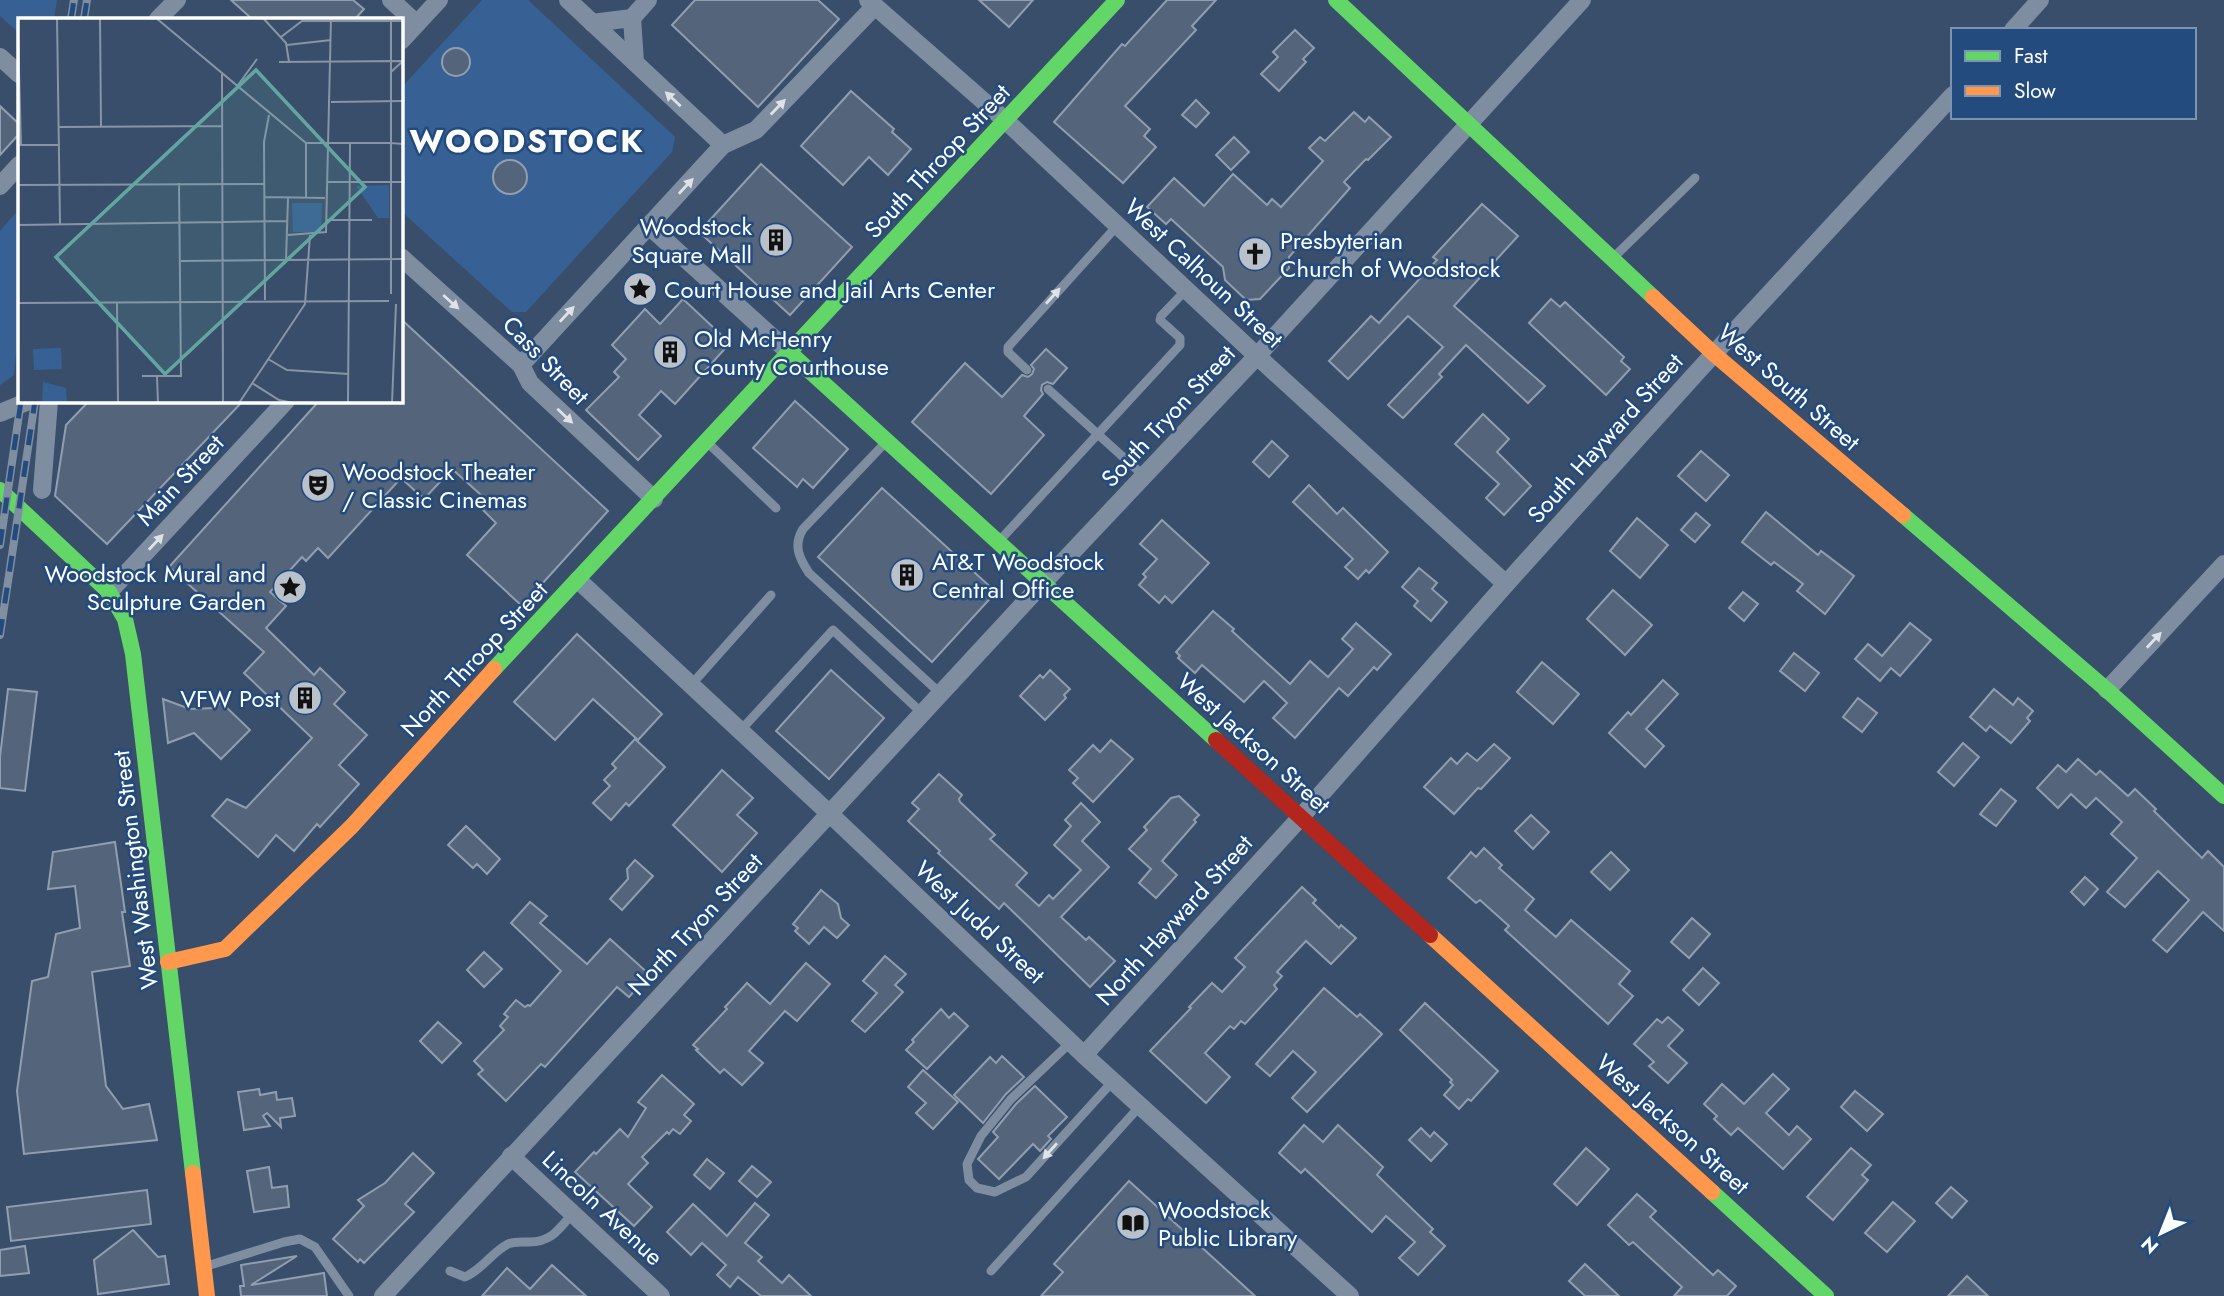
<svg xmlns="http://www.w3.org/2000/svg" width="2224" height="1296" font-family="Jost,sans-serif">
<rect width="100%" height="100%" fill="#384e6a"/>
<g fill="#376195">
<path d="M0 0H57L54 19H19V33L0 16Z"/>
<path d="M482 0H528L675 137 672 152 526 312H512L401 211V88Z"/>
<path d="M19 209V322L14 375 0 385V231Z"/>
</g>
<g fill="#54657b" stroke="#919eaf" stroke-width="2">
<path d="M231 0H353L364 9 355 19H252Z"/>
<path d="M695 0H818L839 19 758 107 672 25Z"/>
<path d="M979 0H1033L1009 27Z"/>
<path d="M1167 0H1216L1192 26 1196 30 1125 106 1150 129 1144 136 1156 147 1123 183 1054 122 1122 44 1125 46Z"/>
<path d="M1295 30 1314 48 1303 59 1306 62 1279 91 1261 74 1278 57 1273 52Z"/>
<circle cx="456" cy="62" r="14"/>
<path d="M851 91 894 129 892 132 911 149 888 175 869 157 843 185 801 146Z"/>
<path d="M1196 100 1209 113 1196 127 1182 115Z"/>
<path d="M0 106 19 124V134L0 155Z"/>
<path d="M1354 112 1365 122 1369 117 1391 137 1368 160 1366 159 1344 182 1350 188 1289 257V268L1260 299 1246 300 1225 280 1223 267 1171 219 1166 224 1147 207 1174 178 1204 206 1233 174 1267 205 1272 199 1281 207 1323 161 1309 148 1320 137 1325 141Z"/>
<path d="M1234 137 1249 152 1231 170 1216 155Z"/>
<circle cx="510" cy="177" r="17"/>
<path d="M761 164 852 247 790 315 699 232Z"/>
<path d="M1482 204 1518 236 1454 306 1545 386 1528 403 1466 345 1439 374 1442 377 1403 418 1388 405 1443 347 1408 316 1348 379 1329 361 1371 316 1379 323 1437 260 1433 257Z"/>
<path d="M683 299 730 343 675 404 661 391 639 415 661 436 638 460 586 410 619 377 614 372 626 359 612 345 645 309 660 324Z"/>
<path d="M1551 299 1560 307 1565 302 1624 357 1621 361 1630 369 1606 395 1529 323Z"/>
<path d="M401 319 608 511 522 606 467 555 496 523 483 510 490 503 452 469 424 499 401 478 328 558 318 548 306 561 302 557 270 592 286 606 266 628 314 675 320 668 345 692 334 704 367 735 339 765 359 784 320 827 317 824 294 851 276 835 258 857 212 816 227 799 246 808 312 738 244 673 264 652 169 567 319 401H401Z"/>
<path d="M1046 349 1067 368 1053 384 1047 382 1042 385 1041 390 1043 394 1024 416 1044 435 991 494 912 422 965 363 1002 397 1022 375 1028 377 1032 374 1034 369 1031 365Z"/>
<path d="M89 401H243L107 544 55 496 66 425Z"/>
<path d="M795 401 848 449 813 488 803 479 797 487 753 448Z"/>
<path d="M1483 414 1509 439 1497 452 1531 486 1504 515 1486 498 1499 484 1455 444Z"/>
<path d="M1272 441 1288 456 1269 477 1253 462Z"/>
<path d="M1701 451 1729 475 1706 501 1678 476Z"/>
<path d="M1309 485 1337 514 1343 508 1388 552 1369 573 1366 570 1358 579 1345 567 1353 559 1293 502Z"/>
<path d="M882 488 996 592 932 662 818 557Z"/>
<path d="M1766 512 1818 555 1821 551 1854 576 1825 614 1797 591 1803 584 1774 562 1771 565 1742 542Z"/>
<path d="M1696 513 1710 525 1695 542 1681 530Z"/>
<path d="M1637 518 1668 545 1640 578 1610 551Z"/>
<path d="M1162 520 1209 563 1172 603 1165 596 1159 603 1139 585 1146 577 1143 574 1157 559 1140 544Z"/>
<path d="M1419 568 1437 583 1432 589 1447 602 1431 621 1414 606 1418 601 1402 587Z"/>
<path d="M1613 590 1652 625 1625 655 1587 619Z"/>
<path d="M1743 592 1758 604 1744 621 1729 608Z"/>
<path d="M1213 611 1234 629 1232 631 1290 684 1310 661 1328 677 1353 649 1342 639 1356 623 1391 654 1377 670 1374 667 1348 696 1339 688 1295 738 1273 718 1287 703 1264 681 1244 702 1202 665 1195 673 1178 658 1180 656 1176 652Z"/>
<path d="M1910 623 1931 640 1900 676 1891 668 1880 681 1855 659 1868 644 1882 656Z"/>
<path d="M577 634 662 714 638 740 593 699 555 740 514 702Z"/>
<path d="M1794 653 1819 673 1805 691 1780 671Z"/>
<path d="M1542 662 1579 694 1553 724 1517 692Z"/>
<path d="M831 670 884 718 829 779 776 731Z"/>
<path d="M1050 670 1070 689 1064 695 1066 698 1045 720 1020 696 1040 675 1043 678Z"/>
<path d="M1663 680 1678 694 1646 729 1664 746 1645 767 1609 733 1628 712 1631 715Z"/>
<path d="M8 689 37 692 25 791 0 788V757Z"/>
<path d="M1994 689 2013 705 2018 698 2033 711 2027 718 2030 721 2011 743 1990 726 1986 731 1970 717Z"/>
<path d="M1858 698 1877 713 1862 732 1843 717Z"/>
<path d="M163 699 190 709 214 708 221 702 250 730 221 759 194 733 168 743Z"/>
<path d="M635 739 665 767 629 806 626 803 611 820 593 803 610 786 604 780 616 768 612 764Z"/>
<path d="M1111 740 1133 759 1093 802 1073 783 1078 778 1069 770 1093 745 1100 752Z"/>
<path d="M1963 743 1979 757 1954 786 1938 772Z"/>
<path d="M1494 744 1510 758 1481 789 1478 788 1454 814 1424 787 1451 758 1457 764 1467 753 1477 761Z"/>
<path d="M2078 759 2096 775 2100 771 2128 796 2135 789 2156 809 2154 811 2202 858 2208 851 2224 867V931L2203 912 2167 952 2153 940 2189 900 2158 871 2125 907 2107 892 2137 858 2111 834 2122 822 2096 798 2086 808 2071 794 2058 808 2037 788 2058 765 2066 772Z"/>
<path d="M722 770 753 798 737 815 757 833 722 872 673 825Z"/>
<path d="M939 774 962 795 959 799 960 802 995 835 990 839 1027 873 1016 885 1039 906 1049 895 1053 899 1081 870 1054 845 1071 826 1065 820 1081 803 1100 822 1082 841 1109 867 1061 917 1086 940 1089 937 1115 961 1090 987 1004 903 999 909 938 853 940 851 908 821 919 809 912 803Z"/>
<path d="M2001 789 2016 801 1996 826 1980 814Z"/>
<path d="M1179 796 1199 815 1194 820 1196 822 1162 861 1177 875 1156 898 1139 883 1151 869 1129 849 1147 830 1144 827 1171 798Z"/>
<path d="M1531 815 1549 832 1533 849 1515 831Z"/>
<path d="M466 826 500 859 487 874 477 864 473 868 448 845Z"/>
<path d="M115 842 125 912H122L130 966 92 972 106 1086 123 1109 149 1104 157 1140 24 1154 17 1091 32 981 48 977 56 934 80 928 75 886 48 889 53 852Z"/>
<path d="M1484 848 1502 865 1499 868 1534 899 1525 910 1556 937 1571 920 1630 971 1619 984 1633 996 1608 1024 1505 930 1509 926 1480 900 1476 903 1448 878 1471 852 1476 857Z"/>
<path d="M1611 852 1629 870 1610 890 1591 872Z"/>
<path d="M635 860 653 876 622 910 610 899 628 879 627 869Z"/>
<path d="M2085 877 2098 889 2084 905 2071 892Z"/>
<path d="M1302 887 1316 900 1313 903 1339 928 1341 925 1356 938 1331 964 1306 941 1277 972 1282 976 1274 985 1277 989 1245 1024 1241 1021 1234 1029 1230 1026 1205 1053 1230 1077 1206 1103 1150 1051 1191 1008 1189 1007 1212 983 1222 992 1245 967 1235 958Z"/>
<path d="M821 890 838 904 841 918 849 925 837 938 824 927 809 944 795 931 798 928 793 924Z"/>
<path d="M530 902 547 916 540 923 587 964 610 939 649 974 629 997 617 987 545 1067 541 1064 506 1101 478 1074 483 1070 474 1061 504 1030 500 1026 508 1017 504 1014 516 1000 525 1007 528 1005 530 1006 561 971 511 923Z"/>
<path d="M1692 918 1710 934 1689 958 1671 942Z"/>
<path d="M484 952 502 969 484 987 467 970Z"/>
<path d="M885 956 906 974 895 985 903 992 865 1032 852 1021 877 993 863 981Z"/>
<path d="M806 963 830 984 797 1021 785 1011 749 1051 763 1063 742 1085 724 1069 720 1073 696 1050 698 1049 693 1045 727 1009 725 1007 747 983 770 1004Z"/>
<path d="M1703 968 1719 983 1699 1005 1683 990Z"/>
<path d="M1324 988 1357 1017 1360 1014 1382 1034 1307 1112 1292 1098 1316 1072 1293 1051 1270 1076 1256 1064Z"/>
<path d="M1425 1003 1498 1071 1471 1101 1468 1099 1459 1109 1444 1095 1453 1085 1450 1082 1452 1080 1400 1030Z"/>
<path d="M941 1009 949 1018 954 1013 968 1026 927 1069 906 1050 914 1042 912 1040Z"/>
<path d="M1668 1017 1683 1030 1668 1046 1687 1063 1668 1083 1649 1066 1654 1062 1634 1044 1657 1019 1662 1023Z"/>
<path d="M438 1022 461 1043 442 1063 420 1041Z"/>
<path d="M1002 1056 1024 1077 1006 1094 983 1123 954 1095 990 1057 996 1063Z"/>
<path d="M923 1070 958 1102 933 1129 916 1113 926 1103 908 1087Z"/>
<path d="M1773 1074 1789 1089 1766 1113 1789 1135 1797 1126 1811 1139 1783 1169 1738 1128 1731 1135 1714 1119 1717 1116 1704 1104 1722 1084 1744 1104Z"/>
<path d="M662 1075 694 1104 684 1115 691 1121 680 1134 673 1129 669 1134 667 1132 642 1157 648 1163 628 1184 652 1207 634 1226 575 1172 594 1152 596 1154 620 1129 628 1137 646 1108 638 1102Z"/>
<path d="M1035 1086 1067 1117 1048 1136 1051 1139 1040 1151 1033 1144 999 1179 978 1159 998 1137 993 1132 1016 1104Z"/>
<path d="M259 1089 260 1095 276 1092 277 1100 292 1098 295 1116 280 1118 281 1127 267 1113 263 1116 270 1126 244 1130 238 1092Z"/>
<path d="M1855 1091 1883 1114 1867 1131 1841 1107Z"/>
<path d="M1304 1125 1323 1142 1338 1125 1383 1167 1377 1175 1433 1229 1430 1232 1445 1246 1418 1275 1399 1258 1415 1242 1386 1216 1372 1232 1305 1169 1301 1173 1279 1153Z"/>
<path d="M1421 1128 1430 1137 1434 1132 1447 1144 1431 1161 1409 1140Z"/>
<path d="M1586 1148 1609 1169 1577 1205 1554 1184Z"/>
<path d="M1851 1148 1871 1165 1862 1175 1868 1180 1833 1220 1807 1197Z"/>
<path d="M413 1153 434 1173 405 1204 414 1212 364 1263 360 1259 358 1262 333 1239 364 1206 358 1200 385 1183Z"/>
<path d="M707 1159 724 1173 710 1189 694 1175Z"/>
<path d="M752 1166 771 1182 757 1197 739 1181Z"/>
<path d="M269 1167 272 1188 287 1186 289 1207 254 1212 247 1171Z"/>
<path d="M1129 1181 1255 1296H1041L1063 1272 1054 1264Z"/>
<path d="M1951 1187 1967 1201 1952 1218 1936 1203Z"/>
<path d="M147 1190 151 1224 11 1241 7 1207Z"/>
<path d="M1637 1194 1656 1211 1650 1217 1713 1275 1718 1270 1736 1286 1727 1296H1674L1682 1287 1633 1242 1629 1245 1608 1225Z"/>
<path d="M1893 1202 1915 1221 1887 1252 1865 1233Z"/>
<path d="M755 1203 769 1215 745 1243 762 1257 758 1261 782 1283 789 1275 811 1296H761L738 1277 730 1287 717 1275 726 1265 702 1243 691 1255 667 1232 693 1204 727 1236Z"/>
<path d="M133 1230 158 1257 165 1256 169 1284 98 1294 94 1260Z"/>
<path d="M25 1246 29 1273 0 1276V1250Z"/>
<path d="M297 1256 251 1285 324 1273 327 1296H241L240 1286H244L241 1265Z"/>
<path d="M1585 1264 1619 1296H1585L1569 1281Z"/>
<path d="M552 1265 586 1296H482L507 1268 530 1289Z"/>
<path d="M1967 1276 1988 1296H1948Z"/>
</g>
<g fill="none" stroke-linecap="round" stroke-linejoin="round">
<g stroke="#7e8da0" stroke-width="9">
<path d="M1614 257 1695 178"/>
<path d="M1027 370 1008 352V347L1117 226"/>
<path d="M1048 389 1144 476"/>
<path d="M708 443 776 508"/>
<path d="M885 443 803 529C793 545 799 558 809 573L941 694"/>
<path d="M1001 539 1180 345V338L1160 320 1161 316 1186 290"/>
<path d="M691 685 771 595"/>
<path d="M740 731 833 630 923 714"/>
<path d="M1071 1042 1011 1099 981 1136 967 1164 969 1180 977 1188 995 1192 1026 1177 1113 1081"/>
<path d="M207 1266 284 1242 300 1239 315 1247 349 1296"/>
<path d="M450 1271 465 1277C483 1269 491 1253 508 1244 514 1241 522 1242 529 1242 552 1242 559 1229 573 1213"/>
<path d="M991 1271 1140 1106"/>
</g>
<g stroke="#7e8da0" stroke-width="18">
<path d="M391 0 416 23"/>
<path d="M568 0 723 145"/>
<path d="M868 0 1005 120 1257 356 1506 584"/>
<path d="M632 18 635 62"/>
<path d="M158 19 177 0"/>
<path d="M592 23 632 18 648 0"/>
<path d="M2013 30 2040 0"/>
<path d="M401 41 439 0"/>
<path d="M0 57 19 74"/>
<path d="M0 186 19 165"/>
<path d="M649 226 790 353"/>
<path d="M401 257 521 365 530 383 654 499"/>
<path d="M521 365 723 145 756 130 875 6"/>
<path d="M0 413 29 401"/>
<path d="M42 490 49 401"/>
<path d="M578 580 831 815 1084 1055 1350 1296"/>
<path d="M109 592 286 401"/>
<path d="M2107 690 2224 564"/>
<path d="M1084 1055 1300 818 1506 584 1698 371 1953 95"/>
<path d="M511 1156 661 1296"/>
<path d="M383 1296 1042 584 1257 356 1582 0"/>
</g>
<g stroke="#63d668" stroke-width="16">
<path d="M1336 0 1653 297"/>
<path d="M790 353 1216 740"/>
<path d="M0 490 109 592 125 619 133 654 193 1173"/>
<path d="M1903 515 2107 690 2224 796"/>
<path d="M494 669 1117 0"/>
<path d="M1712 1192 1826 1296"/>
</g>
<g stroke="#ff974d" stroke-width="16">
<path d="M1653 297 1714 354 1903 515"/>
<path d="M1430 935 1712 1192"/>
<path d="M168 962 225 949 352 826 494 669"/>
<path d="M193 1173 207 1296"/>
</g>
<path stroke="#b3261e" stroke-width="16" d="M1216 740 1430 935"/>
<g stroke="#7f8ea0" stroke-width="8">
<g id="rail">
<path d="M71 19 74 0"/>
<path d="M84 19 87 0"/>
<path d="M0 545 21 401"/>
<path d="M0 635 35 401"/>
</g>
</g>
<use href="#rail" stroke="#244b7e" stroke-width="5" stroke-dasharray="16" stroke-linecap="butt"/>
</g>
<defs><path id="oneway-solid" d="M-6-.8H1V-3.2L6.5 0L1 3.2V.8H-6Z" transform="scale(1.75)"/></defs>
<g fill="#dfe2e7">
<use href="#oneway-solid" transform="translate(673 99) rotate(-137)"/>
<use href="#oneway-solid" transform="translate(778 107) rotate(-46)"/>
<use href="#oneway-solid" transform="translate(686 186) rotate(-47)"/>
<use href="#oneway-solid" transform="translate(1053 296) rotate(-48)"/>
<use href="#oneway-solid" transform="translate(451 302) rotate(42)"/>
<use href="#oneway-solid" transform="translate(567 314) rotate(-47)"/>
<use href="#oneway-solid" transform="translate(565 416) rotate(43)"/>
<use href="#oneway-solid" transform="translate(156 542) rotate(-47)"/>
<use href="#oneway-solid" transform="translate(2154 640) rotate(-47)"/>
<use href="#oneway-solid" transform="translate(1050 1151) rotate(132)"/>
</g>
<defs>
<g id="building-disc" transform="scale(1.75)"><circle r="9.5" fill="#b9c1cb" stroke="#244b7e"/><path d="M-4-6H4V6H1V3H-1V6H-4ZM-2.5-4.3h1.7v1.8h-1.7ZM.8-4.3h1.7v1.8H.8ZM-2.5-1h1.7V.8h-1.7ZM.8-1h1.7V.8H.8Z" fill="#111"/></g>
<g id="church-disc" transform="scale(1.75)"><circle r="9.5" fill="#b9c1cb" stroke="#244b7e"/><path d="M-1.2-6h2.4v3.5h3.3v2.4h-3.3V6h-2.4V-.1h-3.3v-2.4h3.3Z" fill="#111"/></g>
<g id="sight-disc" transform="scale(1.75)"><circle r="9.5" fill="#b9c1cb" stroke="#244b7e"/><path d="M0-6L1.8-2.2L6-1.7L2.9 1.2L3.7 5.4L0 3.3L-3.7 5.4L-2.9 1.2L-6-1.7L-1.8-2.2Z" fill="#111"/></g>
<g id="theatre-disc" transform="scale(1.75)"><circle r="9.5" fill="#b9c1cb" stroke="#244b7e"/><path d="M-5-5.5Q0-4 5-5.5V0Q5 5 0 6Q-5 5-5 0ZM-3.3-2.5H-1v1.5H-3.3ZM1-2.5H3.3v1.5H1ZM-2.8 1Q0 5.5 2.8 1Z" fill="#111"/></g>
<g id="library-disc" transform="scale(1.75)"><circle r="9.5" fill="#b9c1cb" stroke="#244b7e"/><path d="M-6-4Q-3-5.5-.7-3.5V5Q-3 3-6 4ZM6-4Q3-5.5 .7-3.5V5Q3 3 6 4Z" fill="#111"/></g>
</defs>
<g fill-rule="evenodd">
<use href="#building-disc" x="776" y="240"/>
<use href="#church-disc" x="1255" y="254"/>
<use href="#sight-disc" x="640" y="289"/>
<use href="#building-disc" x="670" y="352"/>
<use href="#theatre-disc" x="318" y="485"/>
<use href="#building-disc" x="907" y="575"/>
<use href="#sight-disc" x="290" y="587"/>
<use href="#building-disc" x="305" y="698"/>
<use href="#library-disc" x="1133" y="1223"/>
</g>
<g text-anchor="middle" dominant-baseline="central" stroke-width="5" stroke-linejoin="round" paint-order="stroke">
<g font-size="24" fill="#fff" stroke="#244b7e">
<text transform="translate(937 161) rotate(-47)">South Throop Street</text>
<text transform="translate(1204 273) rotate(43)">West Calhoun Street</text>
<text transform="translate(546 360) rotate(46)">Cass Street</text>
<text transform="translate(1789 387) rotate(41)">West South Street</text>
<text transform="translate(1168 416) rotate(-47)">South Tryon Street</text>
<text transform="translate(1605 438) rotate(-48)">South Hayward Street</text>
<text transform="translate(180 480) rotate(-47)">Main Street</text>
<text transform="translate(474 659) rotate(-47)">North Throop Street</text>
<text transform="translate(1254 743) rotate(42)">West Jackson Street</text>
<text transform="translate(135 870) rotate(-97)">West Washington Street</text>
<text transform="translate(1174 920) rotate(-48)">North Hayward Street</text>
<text transform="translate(980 922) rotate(43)">West Judd Street</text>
<text transform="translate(695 924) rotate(-47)">North Tryon Street</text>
<text transform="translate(1673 1124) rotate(42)">West Jackson Street</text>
<text transform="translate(603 1208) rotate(43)">Lincoln Avenue</text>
</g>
<g font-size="24" fill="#fff" stroke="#244b7e" text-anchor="start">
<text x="752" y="226" text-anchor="end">Woodstock<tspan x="752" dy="28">Square Mall</tspan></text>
<text x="1280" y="240">Presbyterian<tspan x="1280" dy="28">Church of Woodstock</tspan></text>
<text x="664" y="289">Court House and Jail Arts Center</text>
<text x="694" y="338">Old McHenry<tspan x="694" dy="28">County Courthouse</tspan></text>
<text x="342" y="471">Woodstock Theater<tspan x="342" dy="28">/ Classic Cinemas</tspan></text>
<text x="932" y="561">AT&amp;T Woodstock<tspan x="932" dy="28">Central Office</tspan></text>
<text x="266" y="573" text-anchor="end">Woodstock Mural and<tspan x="266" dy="28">Sculpture Garden</tspan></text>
<text x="280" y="698" text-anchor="end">VFW Post</text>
<text x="1158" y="1209">Woodstock<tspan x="1158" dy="28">Public Library</tspan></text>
</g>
<g font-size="32" font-weight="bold" letter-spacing="2" fill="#fff" stroke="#244b7e">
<text x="527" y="141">WOODSTOCK</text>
</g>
</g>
<g transform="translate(18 18)">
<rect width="385" height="385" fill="#384e6a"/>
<path d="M371 167V200H360L338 168ZM274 185H304L303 214H275ZM43 330 44 351 16 352 15 331ZM25 364 48 370 49 385H24Z" fill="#376195"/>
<path fill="none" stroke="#8895a6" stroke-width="2" d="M39 0 42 206M82 0 83 109M138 0 288 125H373V54L385 43M245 0 268 25 271 44M373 0V54M0 17 3 127M263 19 284 3H385M269 27 313 22M261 44 384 43M204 56 205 385M220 67 239 41M313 84 385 83M41 109 204 108M288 125V179M0 127H40M310 164H385M0 167 246 166M247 179 307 180M308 202H354M0 207 270 203M270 217 308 214 313 0M268 242 270 180M163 243 385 241M373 276V125L385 126M247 282 246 124 251 97M99 284 100 385M0 285 371 283M250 341 269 352 331 356M124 358H163L161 165M139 359 140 385M234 365 261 382 275 385M221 385 287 286 292 217M330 385 332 125M374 385 378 286"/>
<path fill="#63a6a1" fill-opacity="0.15" stroke="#63a6a1" stroke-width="3.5" d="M238 52 347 169 147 356 38 239Z"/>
<rect width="385" height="385" fill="none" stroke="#fff" stroke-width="3.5"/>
</g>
<rect x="1951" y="28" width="245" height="91" fill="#244b7e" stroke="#7c93b2" stroke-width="2"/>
<rect x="1965" y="51" width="35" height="10" fill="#63d668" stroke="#7c93b2" stroke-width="2"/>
<text x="2014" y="63" font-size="21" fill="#ffffff">Fast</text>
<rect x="1965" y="86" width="35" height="10" fill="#ff974d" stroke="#7c93b2" stroke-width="2"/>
<text x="2014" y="98" font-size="21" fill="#ffffff">Slow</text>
<g transform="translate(2161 1233) rotate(223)" stroke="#244b7e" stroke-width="5" paint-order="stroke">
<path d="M0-5L12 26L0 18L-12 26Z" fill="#ffffff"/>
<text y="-10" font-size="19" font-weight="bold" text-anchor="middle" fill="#ffffff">N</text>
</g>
</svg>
